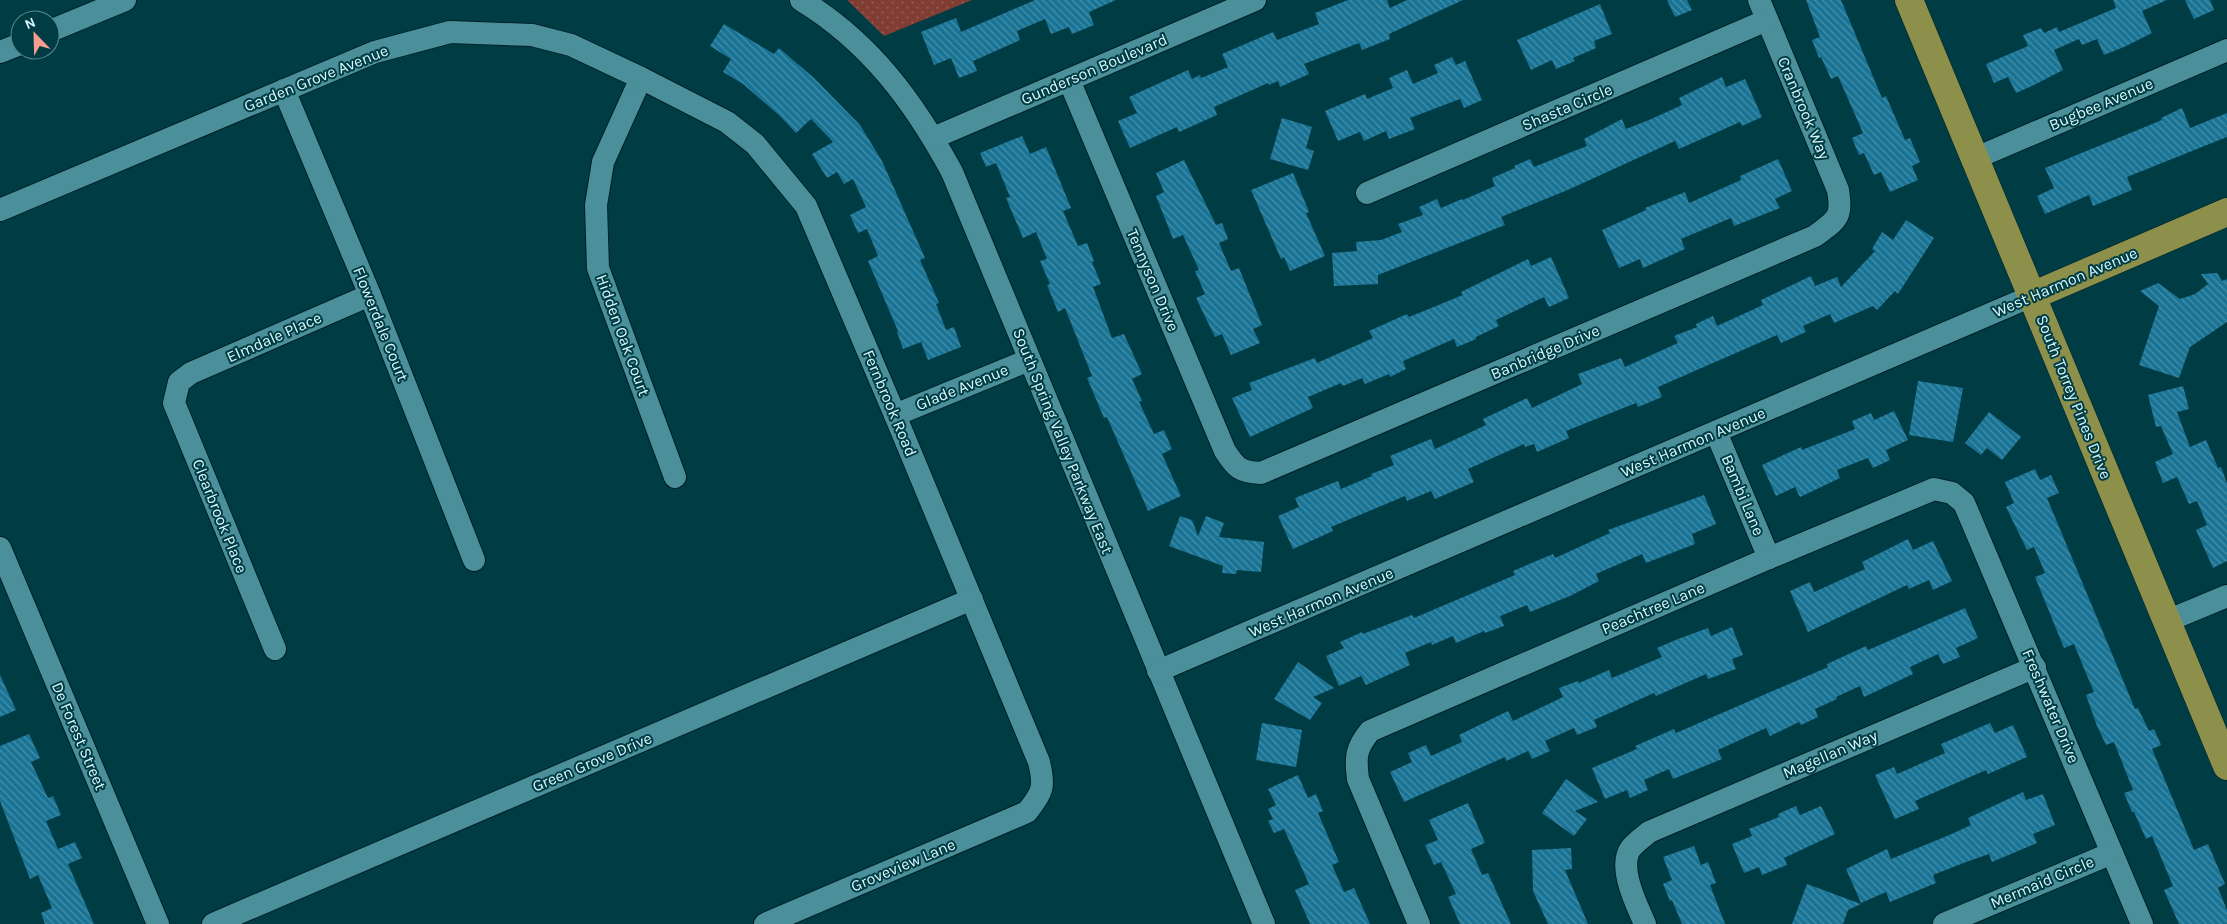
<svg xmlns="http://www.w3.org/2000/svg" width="2227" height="924" font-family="Karla,sans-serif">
<defs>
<pattern id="park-dots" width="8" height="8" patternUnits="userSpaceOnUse" patternTransform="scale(1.25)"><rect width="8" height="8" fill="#813d34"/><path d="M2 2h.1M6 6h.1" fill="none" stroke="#925a52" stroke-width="1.8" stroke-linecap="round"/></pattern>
<pattern id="building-back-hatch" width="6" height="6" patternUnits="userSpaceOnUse" patternTransform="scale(1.25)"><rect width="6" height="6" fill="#197394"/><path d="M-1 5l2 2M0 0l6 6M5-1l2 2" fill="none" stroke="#458fa9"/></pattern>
</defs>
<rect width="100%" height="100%" fill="#003c44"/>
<path fill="url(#park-dots)" d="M847 0H972L884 36Z"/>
<g fill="url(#building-back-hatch)">
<path d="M1035 0H1116L1089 12 1094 25 1072 34 1069 27 1051 34 1045 19 1017 31 1020 40 973 61 977 71 959 78 951 58 934 65 921 32 956 18 961 32Z"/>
<path d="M1348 0H1387L1390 8 1407 0H1463L1389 34 1390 39 1362 50 1359 43 1304 64 1309 74 1280 87 1278 81 1269 85 1268 83 1214 107 1217 115 1179 132 1177 127 1130 148 1118 121 1137 113 1129 97 1188 70 1192 79 1200 75 1201 78 1228 67 1222 54 1273 32 1277 40 1319 24 1315 13Z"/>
<path d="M1667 0H1687L1692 10 1675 17Z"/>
<path d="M1806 0H1841L1882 98 1886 96 1905 140 1910 138 1920 162 1912 166 1918 180 1890 192 1881 172 1874 175 1864 153 1859 155 1852 138 1863 133 1838 76 1831 79 1821 57 1819 58 1812 40 1820 37Z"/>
<path d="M2113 0H2167L2142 11 2152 33 2124 47 2104 55 2097 39 2082 45 2079 39 2054 50 2063 70 2036 84 2016 93 2008 77 1994 83 1986 64 2028 46 2023 35 2041 28 2044 33 2057 27 2059 32 2116 8Z"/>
<path d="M2185 0H2210L2214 10 2194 19Z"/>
<path d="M1600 4 1612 34 1594 41 1596 48 1573 58 1575 61 1556 69 1552 60 1531 70 1517 40Z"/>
<path d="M724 24 774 54 779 48 814 78 860 125 882 161 925 258 920 260 939 303 936 304 946 330 954 327 961 347 928 360 921 342 903 349 897 332 898 331 868 261 878 256 867 229 858 233 850 215 866 207 853 179 844 184 837 172 827 178 812 154 833 142 811 119 796 133 780 116 743 84 723 72 731 59 710 46Z"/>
<path d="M1452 57 1456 65 1465 61 1482 100 1464 108 1460 99 1410 118 1415 129 1389 139 1386 131 1364 141 1360 132 1338 141 1325 111 1365 94 1367 99 1393 88 1389 78 1407 70 1413 84 1438 73 1434 65Z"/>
<path d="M1722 77 1726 87 1745 79 1762 117 1742 126 1740 122 1679 149 1675 141 1570 189 1501 217 1505 225 1378 275V284L1334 286 1332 253 1357 251 1356 242 1381 240 1402 232 1398 224 1423 215 1419 207 1437 199 1441 208 1462 199 1463 200 1495 186 1492 178 1515 168 1514 166 1530 159 1534 167 1569 153 1587 146 1584 139 1622 119 1626 129 1649 120 1682 105 1679 98Z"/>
<path d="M2182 108 2190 128 2227 113V137L2127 177 2132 190 2093 206 2089 195 2045 214 2037 196 2054 188 2045 168 2162 120 2161 118Z"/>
<path d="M1282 118 1312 127 1306 148 1314 151 1308 170 1270 159Z"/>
<path d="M1022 136 1030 154 1046 147 1071 208 1063 211 1078 246 1087 243 1094 261 1092 262 1101 284 1093 287 1112 338 1124 334 1142 374 1132 379 1142 401 1139 402 1154 434 1164 430 1172 449 1162 454 1181 496 1148 511 1107 417 1104 418 1087 378 1092 376 1065 308 1058 312 1047 285 1050 284 1040 261 1047 259 1036 232 1023 238 1006 198 1010 197 996 163 986 167 980 153Z"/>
<path d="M1778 159 1792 191 1775 199 1780 208 1734 226 1731 218 1681 239 1685 249 1643 268 1640 259 1619 268 1602 230 1646 210 1645 208 1685 192 1689 203 1741 180 1740 176Z"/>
<path d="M1184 160 1216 225 1222 223 1228 239 1219 243 1231 271 1239 268 1262 325 1253 329 1260 343 1231 355 1222 334 1215 337 1196 298 1205 294 1195 271 1199 270 1183 235 1173 239 1156 196 1164 192 1156 173Z"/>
<path d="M1293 173 1309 212 1306 213 1325 256 1290 271 1284 257 1281 259 1251 190Z"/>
<path d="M1906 220 1934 238 1898 294 1895 291 1877 310 1873 306 1834 323 1830 314 1803 326 1806 332 1781 343 1777 335 1658 387 1662 397 1638 407 1636 403 1566 431 1569 438 1537 452 1534 444 1525 447 1524 444 1468 469 1474 482 1435 499 1431 491 1407 501 1405 496 1331 527 1333 531 1293 549 1278 516 1299 507 1295 498 1338 481 1341 489 1372 476 1371 474 1394 465 1390 456 1431 439 1435 449 1486 425 1483 419 1527 398 1532 408 1582 384 1578 374 1621 358 1625 367 1678 343 1674 336 1697 327 1696 324 1713 316 1717 326 1763 305 1761 300 1811 276 1815 286 1837 277 1841 287 1875 251 1872 249 1882 232 1893 240Z"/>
<path d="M1551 257 1569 298 1549 307 1544 297 1496 320 1499 326 1476 337V339L1457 347 1454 339 1403 361 1406 369 1390 377 1389 374 1365 384 1362 378 1343 386 1341 383 1308 397 1313 408 1250 437 1232 398 1252 390 1249 383 1315 358 1317 363 1373 338 1369 331 1407 314 1409 317 1463 295 1461 292 1528 259 1531 266Z"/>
<path d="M2217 273 2222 281 2227 279V322L2190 347 2179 378 2139 365 2159 306 2140 291 2158 283 2180 299 2195 294 2208 284 2201 274Z"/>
<path d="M1918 381 1963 388 1953 442 1909 435Z"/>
<path d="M2183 386 2189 409 2177 412 2190 447 2206 440 2218 468 2221 467 2227 483V561L2213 568 2196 530 2207 525 2197 501 2189 504 2177 477 2163 483 2155 462 2173 454 2161 426 2156 427 2148 395Z"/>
<path d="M1894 411 1908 440 1886 450 1890 460 1873 468 1868 458 1837 470 1840 478 1800 497 1795 487 1776 496 1762 465 1801 447 1802 450 1855 429 1852 421 1871 413 1874 420Z"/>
<path d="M1989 412 2021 437 2002 460 1987 448 1981 455 1965 443Z"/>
<path d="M2035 469 2040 480 2051 475 2059 493 2047 498 2135 709 2138 708 2149 731 2154 729 2161 745 2152 749 2194 850 2208 844 2225 884 2218 888 2227 910V924H2179L2164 890 2173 886 2152 836 2146 839 2134 812H2132L2124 793 2133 790 2114 742 2106 745 2097 726 2086 695 2094 692 2085 671 2074 644 2064 648 2035 577 2045 573 2034 547 2027 550 2006 507 2014 503 2005 482Z"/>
<path d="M1704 495 1716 524 1692 534 1695 544 1646 563 1642 554 1596 574 1599 581 1570 596 1530 612 1527 605 1500 616 1504 626 1485 633 1484 631 1456 643 1453 636 1432 645 1431 642 1405 653 1410 665 1366 685 1361 676 1339 686 1326 656 1344 648 1340 642 1362 632 1363 634 1412 615 1414 618 1515 575 1513 571 1553 554 1555 558 1610 533 1608 530Z"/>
<path d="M1180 516 1192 520 1198 536 1206 516 1224 523 1219 537 1264 542 1261 572 1237 570 1236 574 1222 573 1223 566 1169 546Z"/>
<path d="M1908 539 1913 550 1933 541 1952 581 1933 590 1929 580 1909 589 1907 585 1808 632 1790 591 1810 582 1814 592 1865 569 1862 562Z"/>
<path d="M1965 608 1978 638 1956 648 1960 657 1943 664 1938 654 1910 667 1913 674 1864 697 1860 686 1836 697 1837 699 1815 709 1818 717 1801 725 1799 722 1770 736 1766 728 1718 750 1722 759 1673 779 1669 769 1644 780 1648 790 1630 798 1627 790 1605 799 1592 768 1637 749 1635 746 1674 729 1676 733 1828 667 1827 664 1866 646 1868 650Z"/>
<path d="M1732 627 1743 655 1732 659 1736 669 1708 679 1706 674 1656 696 1654 693 1594 720 1597 727 1577 735 1574 728 1545 741 1550 751 1532 759 1528 751 1506 761 1505 757 1404 802 1390 772 1412 762 1408 753 1426 745 1431 756 1462 742 1459 735 1508 711 1513 721 1563 697 1559 688 1578 681 1579 683 1609 670 1612 678 1662 657 1657 648 1678 639 1708 628 1711 636Z"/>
<path d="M1298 662 1334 688 1313 697 1322 703 1310 720 1274 699Z"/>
<path d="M0 675 16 710 0 717Z"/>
<path d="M1262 723 1302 730 1296 767 1256 760Z"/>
<path d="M1990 723 1995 733 2013 725 2027 757 1988 774 1986 770 1915 801 1919 809 1895 819 1875 775 1894 767 1897 774 1945 753 1941 744Z"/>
<path d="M29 734 40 758 31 762 48 798 53 796 61 815 46 821 58 849 75 842 82 858 68 864 94 924H45L41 913 52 908 38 875 30 879 0 801V746Z"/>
<path d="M1298 775 1308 798 1316 794 1323 811 1318 813 1339 862 1332 865 1344 892 1354 888 1370 924H1310L1295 890 1309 884 1284 829 1274 833 1268 821 1273 819 1268 809 1276 805 1268 789Z"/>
<path d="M1566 779 1598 802 1575 811 1587 819 1574 836 1542 813Z"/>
<path d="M2023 792 2026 800 2043 794 2055 825 2033 834 2037 843 1992 862 1989 854 1966 862 1933 875 1936 883 1890 902 1886 892 1861 903 1846 869 1887 849 1891 859 1954 833 1971 825 1968 818Z"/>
<path d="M1468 803 1485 843 1471 849 1482 875 1488 873 1511 924H1460L1448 897 1456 894 1441 862 1434 865 1425 845 1438 840 1429 820Z"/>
<path d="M1796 806 1800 815 1821 806 1835 834 1784 858 1787 865 1762 875 1759 867 1744 873 1732 844 1752 836 1749 829 1779 817 1778 814Z"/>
<path d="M1694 846 1701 865 1708 862 1716 883 1710 885 1725 924H1682L1672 900 1670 901 1663 884 1672 880 1663 857Z"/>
<path d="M1571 848 1572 869 1565 870 1588 924H1548L1533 891 1532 850Z"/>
<path d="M1807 884 1861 904 1848 910 1843 924H1792Z"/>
</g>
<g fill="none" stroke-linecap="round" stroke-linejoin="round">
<g stroke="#002127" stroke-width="24">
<g id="minor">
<path d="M801 0C870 42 914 102 952 172L1264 924"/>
<path d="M50 31 125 0"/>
<path d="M0 52 20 44"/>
<path d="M641 78 603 162 596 205 598 268 675 477"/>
<path d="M1069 80 1225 451C1236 468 1240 472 1261 473L1815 236C1836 220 1843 219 1838 190L1759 0"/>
<path d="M284 90 370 295 474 560"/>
<path d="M933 138 1255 0"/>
<path d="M1976 158 2227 50"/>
<path d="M1367 193 1767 20"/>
<path d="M0 210 375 52 450 32 532 35 571 45 641 78 727 122 755 144 806 206 895 415 1039 762C1045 787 1043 792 1027 812L765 924"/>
<path d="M895 415 1029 360"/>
<path d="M1716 432 1769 558"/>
<path d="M0 548 158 924"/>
<path d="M2167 621 2227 596"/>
<path d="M275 649 174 403 179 382 191 373 370 295"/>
<path d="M1158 671 2032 296"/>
<path d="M213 924 972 599"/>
<path d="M1419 924 1358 779C1355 757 1356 748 1370 731L1769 558 1934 489 1952 493 1964 503 2142 924"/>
<path d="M1645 924C1637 905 1617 867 1631 848 1636 842 1643 837 1649 832L2035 667"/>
<path d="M1944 924 2112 853"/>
</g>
</g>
<g stroke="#002127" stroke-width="29">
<g id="major">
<path d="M1909 0 2227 766"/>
<path d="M2032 296 2227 212"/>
</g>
</g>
<use href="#minor" stroke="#4a8f99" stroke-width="22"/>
<use href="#major" stroke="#8c904a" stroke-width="28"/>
</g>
<g text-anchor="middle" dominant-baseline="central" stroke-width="4" stroke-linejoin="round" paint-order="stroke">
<g font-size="16" fill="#d7f9fe" stroke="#003c44">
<text transform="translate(1094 69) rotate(-23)">Gunderson Boulevard</text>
<text transform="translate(316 78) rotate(-22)">Garden Grove Avenue</text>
<text transform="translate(2101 104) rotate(-23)">Bugbee Avenue</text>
<text transform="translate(1567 107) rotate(-23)">Shasta Circle</text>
<text transform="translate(1804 108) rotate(67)">Cranbrook Way</text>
<text transform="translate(1153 280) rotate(67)">Tennyson Drive</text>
<text transform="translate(2065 282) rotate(-23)">West Harmon Avenue</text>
<text transform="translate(381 324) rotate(68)">Flowerdale Court</text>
<text transform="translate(623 335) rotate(70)">Hidden Oak Court</text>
<text transform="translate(274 337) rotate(-24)">Elmdale Place</text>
<text transform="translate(1545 352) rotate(-23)">Banbridge Drive</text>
<text transform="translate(962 387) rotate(-22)">Glade Avenue</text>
<text transform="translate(2074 397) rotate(68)">South Torrey Pines Drive</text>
<text transform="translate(890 403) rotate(67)">Fernbrook Road</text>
<text transform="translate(1063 441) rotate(68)">South Spring Valley Parkway East</text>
<text transform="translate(1693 442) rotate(-23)">West Harmon Avenue</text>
<text transform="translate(1743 495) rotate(67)">Bambi Lane</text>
<text transform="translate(220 516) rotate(68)">Clearbrook Place</text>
<text transform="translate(1321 602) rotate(-23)">West Harmon Avenue</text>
<text transform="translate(1653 608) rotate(-23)">Peachtree Lane</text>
<text transform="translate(2051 706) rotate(67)">Freshwater Drive</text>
<text transform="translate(79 736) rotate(67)">De Forest Street</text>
<text transform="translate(1830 754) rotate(-23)">Magellan Way</text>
<text transform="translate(592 762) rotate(-23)">Green Grove Drive</text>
<text transform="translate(903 865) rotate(-23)">Groveview Lane</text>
<text transform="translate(2042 882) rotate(-23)">Mermaid Circle</text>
</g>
</g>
<g transform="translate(35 35) rotate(337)"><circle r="24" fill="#003c44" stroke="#56888e"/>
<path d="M0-4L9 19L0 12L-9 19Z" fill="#f59d90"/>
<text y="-8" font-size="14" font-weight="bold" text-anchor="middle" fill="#d7f9fe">N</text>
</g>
</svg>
